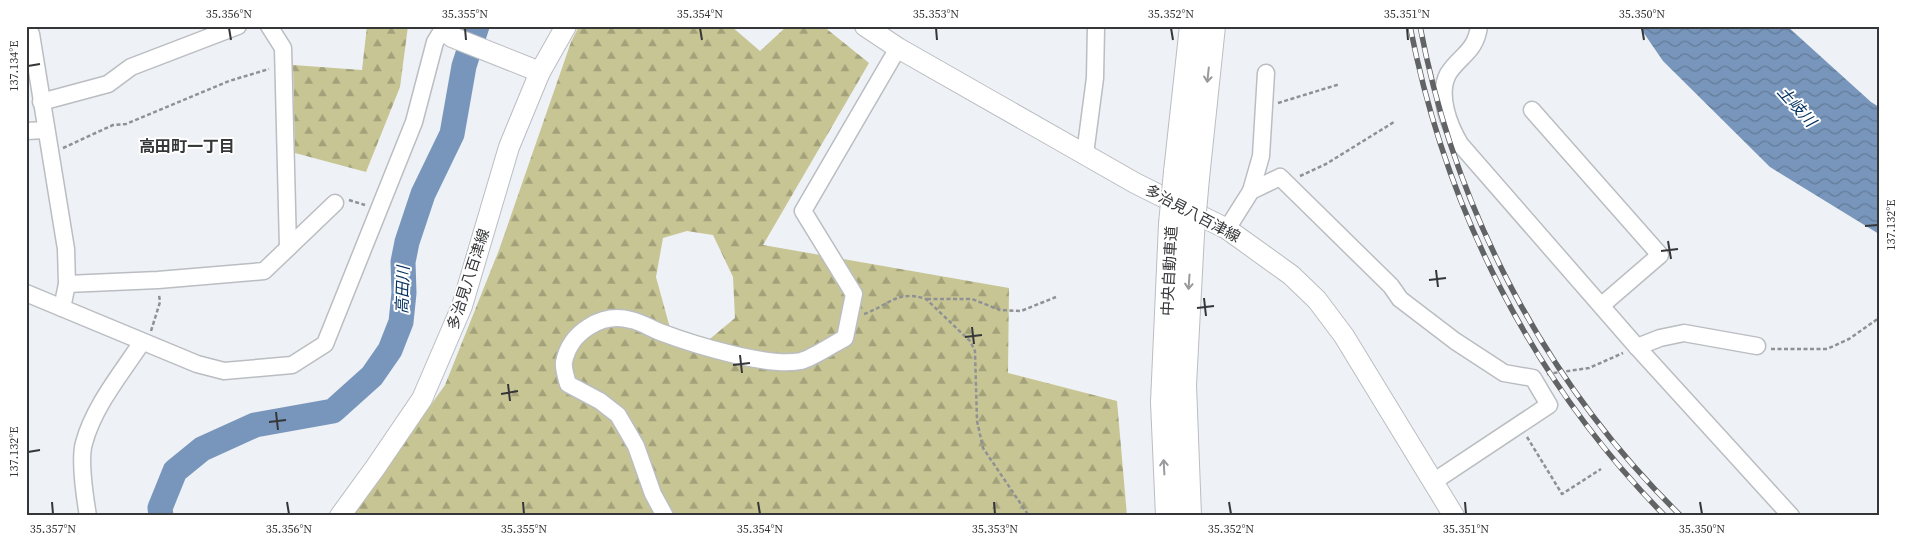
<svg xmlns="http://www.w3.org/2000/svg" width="1905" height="542" font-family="'Source Serif 4','Noto Sans JP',serif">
<defs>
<pattern id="forest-firs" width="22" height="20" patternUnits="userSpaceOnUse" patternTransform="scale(1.25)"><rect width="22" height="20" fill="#c8c594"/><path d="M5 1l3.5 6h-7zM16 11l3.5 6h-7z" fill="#a3a17a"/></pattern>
<pattern id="water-waves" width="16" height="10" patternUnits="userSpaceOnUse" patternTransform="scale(1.25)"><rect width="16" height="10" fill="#7896bb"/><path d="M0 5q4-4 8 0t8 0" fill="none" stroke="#637b99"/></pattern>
</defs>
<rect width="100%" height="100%" fill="#eef1f5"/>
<g fill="url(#forest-firs)" fill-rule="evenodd">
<path d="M367 26H408L400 87 366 172 295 153 293 65 362 70Z"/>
<path d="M579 26H731L760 51 787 26H823L869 63 763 245 1009 288 1008 373 1117 401 1127 516H352L445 385 499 250 571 42ZM687 231 713 235 733 277 735 318 705 343 670 328 656 277 663 238Z"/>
</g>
<path fill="url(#water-waves)" d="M1639 26H1787L1871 102 1879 107V234L1770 167 1663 61Z"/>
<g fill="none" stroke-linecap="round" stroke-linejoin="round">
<path stroke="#7896bb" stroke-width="25" d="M161 516 160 508 175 471 202 449 255 425 333 411 372 376 390 350 401 322 404 293 403 262 407 242 423 194 452 134 464 66 477 26"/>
<g stroke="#babdc1" stroke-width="19">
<g id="minor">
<path d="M26 26 31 34 66 249 67 284 62 308"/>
<path d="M269 26 283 48 288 248"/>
<path d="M1479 26C1476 52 1459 56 1448 74 1437 95 1449 125 1460 144L1637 347 1791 516"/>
<path d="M41 102 108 84 131 67 238 26"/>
<path d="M1532 110 1660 255 1602 305"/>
<path d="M26 131 46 130"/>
<path d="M1085 154 1095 78 1096 26"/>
<path d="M1251 191 1261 156 1266 73"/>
<path d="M1227 229 1251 191 1280 177 1391 286 1400 299 1455 341 1504 373 1533 378 1549 405 1433 482"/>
<path d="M67 284 158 280 264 271 335 203"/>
<path d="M26 293 197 364 224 371 292 365 325 344 414 122 435 42 443 29"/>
<path d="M1637 347 1660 338 1684 333 1757 346"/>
<path d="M88 516C85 498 79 460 84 443 94 406 121 374 142 342"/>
<path d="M665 516 653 494 636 446 618 415 600 401 568 384C566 377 563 368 564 362 570 332 602 312 631 320 641 322 650 328 660 332 692 344 768 368 801 361 813 358 833 344 845 338L854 294 803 211 898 48"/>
</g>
</g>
<g stroke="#babdc1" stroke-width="22">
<g id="major">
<path d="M443 26 452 37 540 72"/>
<path d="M865 26 898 48 1135 183 1227 229 1291 275 1317 300 1344 336 1454 516"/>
<path d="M340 516 375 468 422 399 462 306 509 147 540 72 566 26"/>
</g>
</g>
<g stroke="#babdc1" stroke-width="26">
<g id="highway">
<path d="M1176 172 1192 26"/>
<path d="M1197 178 1213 26"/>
<path d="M1168 516 1163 402 1171 224"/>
<path d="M1189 516 1184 385 1192 234"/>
</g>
</g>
<g stroke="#8f9194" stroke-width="2.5" stroke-dasharray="4 2.5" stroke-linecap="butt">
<path d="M1278 103 1340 84"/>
<path d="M63 148 113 125 126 124 229 81 269 69"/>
<path d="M1300 176 1326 164 1394 122"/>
<path d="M349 200 365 205"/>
<path d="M927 299H972L1000 310 1021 311 1056 297"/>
<path d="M864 314C888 306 897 289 926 299L970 341 975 351 977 421 983 448 1029 516"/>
<path d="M151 331 160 302 159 295"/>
<path d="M1771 349H1827L1849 339 1879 318"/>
<path d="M1547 374 1589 368 1623 353"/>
<path d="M1527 437 1562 494 1601 469"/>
</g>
<use href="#minor" stroke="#fff" stroke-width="16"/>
<use href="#major" stroke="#fff" stroke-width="20"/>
<use href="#highway" stroke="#fff" stroke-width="24"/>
<g stroke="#616365" stroke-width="5.5">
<g id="rail">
<path d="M1410 26C1446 211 1533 382 1665 516"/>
<path d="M1420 26C1455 211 1546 384 1681 516"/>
</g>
</g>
<use href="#rail" stroke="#fff" stroke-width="4" stroke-dasharray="11" stroke-linecap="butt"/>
<g stroke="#babdc1" stroke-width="26" stroke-linecap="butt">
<g id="highway-bridge">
<path d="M1171 224 1176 172"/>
<path d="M1192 234 1197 178"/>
</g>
</g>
<use href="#highway-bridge" stroke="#fff" stroke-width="24"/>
</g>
<defs><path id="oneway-shaft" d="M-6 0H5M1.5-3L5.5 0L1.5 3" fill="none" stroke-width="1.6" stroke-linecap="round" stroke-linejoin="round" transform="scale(1.25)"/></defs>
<g stroke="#9a9a9c">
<use href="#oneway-shaft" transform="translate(1208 75) rotate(96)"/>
<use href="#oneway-shaft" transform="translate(1189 282) rotate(94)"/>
<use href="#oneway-shaft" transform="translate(1164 467) rotate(-93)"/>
</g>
<path fill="none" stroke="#353638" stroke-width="2" d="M229 28 231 40M465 28 466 40M700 28 702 40M936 28 937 40M1171 28 1173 40M1407 28 1408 40M1642 28 1644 40M28 66 40 64M1865 226 1878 225M1668 241 1671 259M1661 251 1678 249M1436 270 1438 287M1429 280 1446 278M1204 298 1206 316M1197 308 1214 306M972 327 974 344M965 337 982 335M740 355 742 373M733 365 750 363M508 384 510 401M501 394 518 391M276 412 278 430M269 422 286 420M28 452 40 450M52 502 53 514M287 502 289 514M523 502 524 514M758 502 760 514M994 502 995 514M1229 502 1231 514M1465 502 1466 514M1700 502 1702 514"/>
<g text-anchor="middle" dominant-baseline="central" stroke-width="4" stroke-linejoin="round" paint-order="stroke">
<g font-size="15" fill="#353638" stroke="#fff">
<text transform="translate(1193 213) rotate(28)">多治見八百津線</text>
<text transform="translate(1169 271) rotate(-87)">中央自動車道</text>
<text transform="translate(468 279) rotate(-72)">多治見八百津線</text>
</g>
<g font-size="16" font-style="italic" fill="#053361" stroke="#fff">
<text transform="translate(1797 106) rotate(48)">土岐川</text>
<text transform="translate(402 290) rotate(-88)">高田川</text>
</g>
<g font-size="16" font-weight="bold" fill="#353638" stroke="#fff">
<text x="187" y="146">高田町一丁目</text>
</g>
</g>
<rect width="1905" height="542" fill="none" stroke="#ffffff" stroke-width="55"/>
<rect x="28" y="28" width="1850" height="486" fill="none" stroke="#353638" stroke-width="2"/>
<g font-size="12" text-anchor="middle" fill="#353638">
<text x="229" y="18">35.356°N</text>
<text x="465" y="18">35.355°N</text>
<text x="700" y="18">35.354°N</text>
<text x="936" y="18">35.353°N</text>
<text x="1171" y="18">35.352°N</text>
<text x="1407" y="18">35.351°N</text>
<text x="1642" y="18">35.350°N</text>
<text transform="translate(14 66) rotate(-90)" y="4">137.134°E</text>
<text transform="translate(1891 225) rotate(-90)" y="4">137.132°E</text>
<text transform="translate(14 452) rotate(-90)" y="4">137.132°E</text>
<text x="53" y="533">35.357°N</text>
<text x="289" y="533">35.356°N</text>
<text x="524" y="533">35.355°N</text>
<text x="760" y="533">35.354°N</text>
<text x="995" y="533">35.353°N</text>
<text x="1231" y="533">35.352°N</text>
<text x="1466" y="533">35.351°N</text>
<text x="1702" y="533">35.350°N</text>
</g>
</svg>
